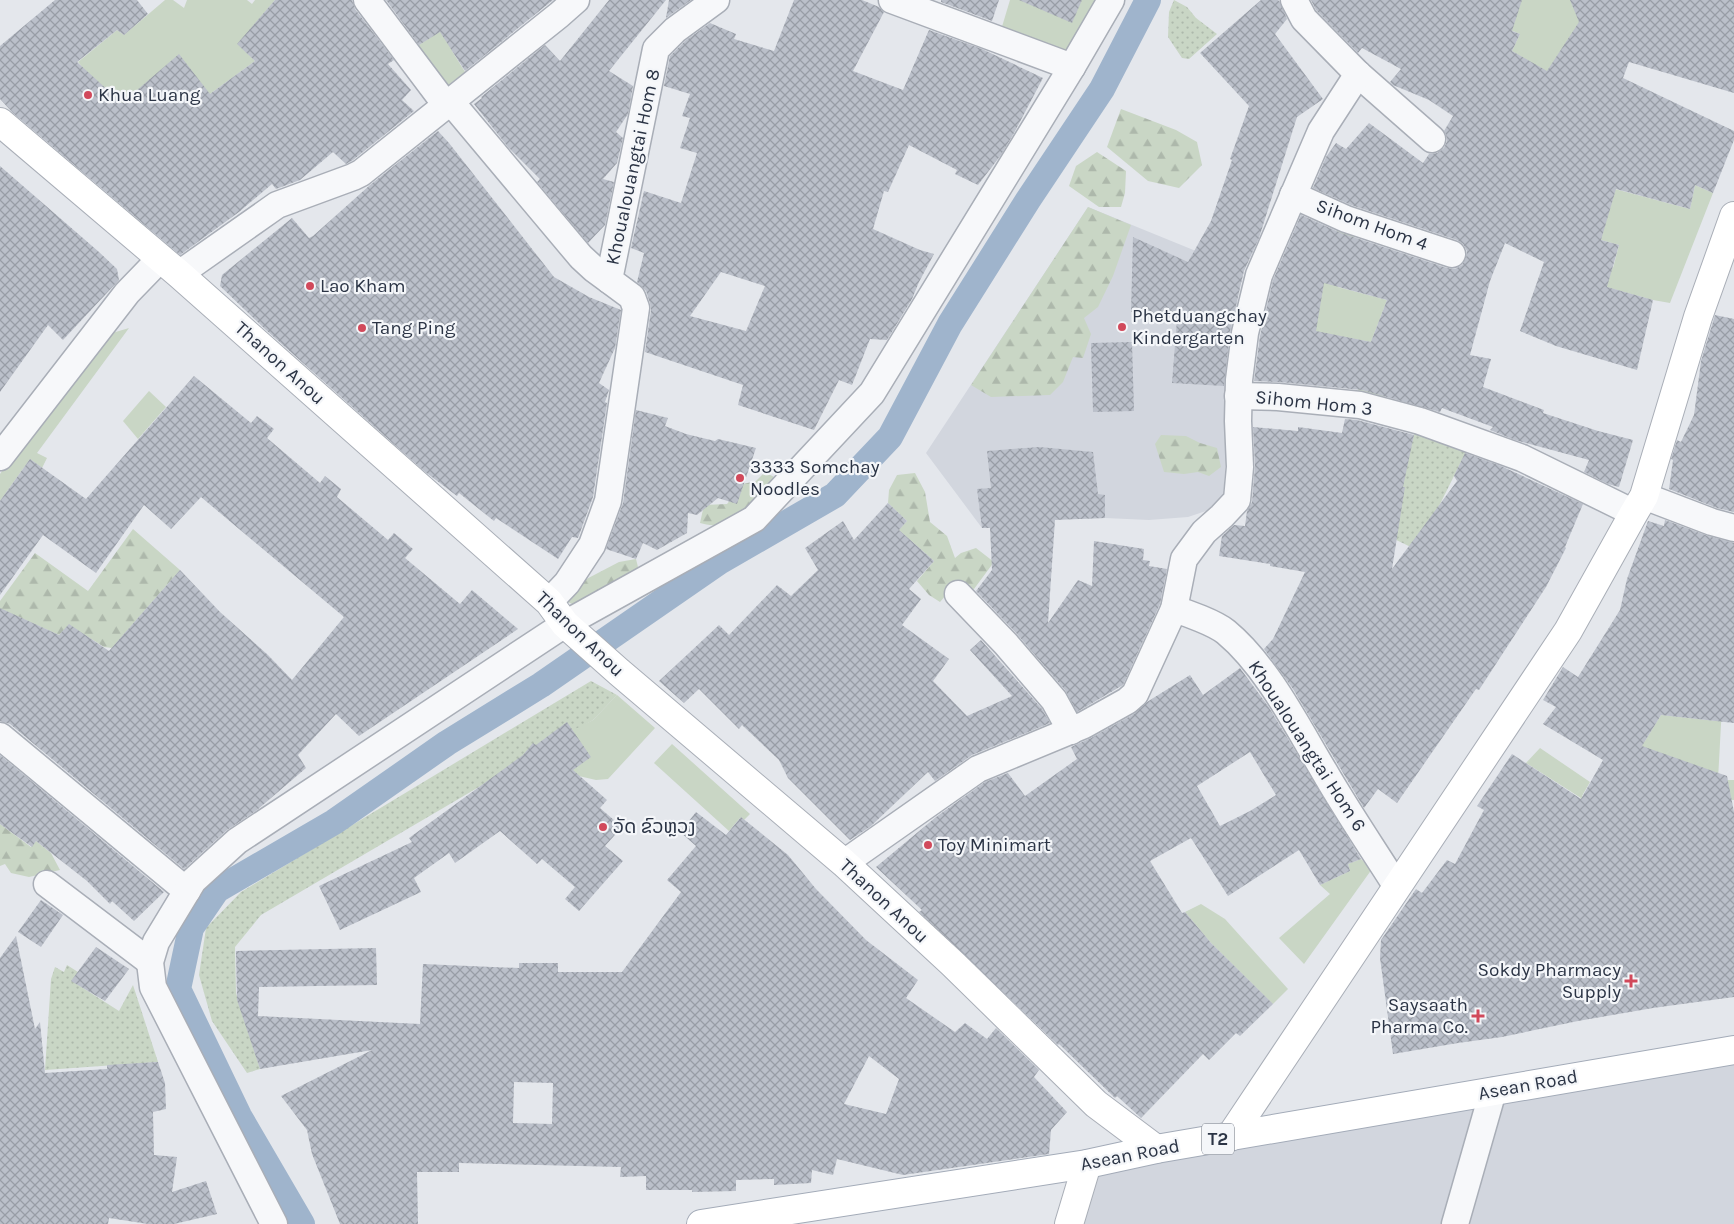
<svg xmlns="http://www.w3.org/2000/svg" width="1734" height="1224" font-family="Karla,'Noto Sans Lao',sans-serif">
<defs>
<pattern id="grass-dots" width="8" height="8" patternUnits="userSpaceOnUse" patternTransform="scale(1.25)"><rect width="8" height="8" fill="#c9d6c5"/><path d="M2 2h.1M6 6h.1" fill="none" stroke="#adb8ab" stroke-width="1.8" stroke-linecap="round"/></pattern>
<pattern id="forest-firs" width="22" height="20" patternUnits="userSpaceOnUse" patternTransform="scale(1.25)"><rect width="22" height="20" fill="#c9d6c5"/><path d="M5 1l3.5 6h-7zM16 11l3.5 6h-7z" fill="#adb8ab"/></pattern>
<pattern id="building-cross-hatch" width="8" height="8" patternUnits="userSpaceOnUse" patternTransform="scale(1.25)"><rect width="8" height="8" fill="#bbc0ca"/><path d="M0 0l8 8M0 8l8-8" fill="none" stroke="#989da6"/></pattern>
</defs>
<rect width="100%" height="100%" fill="#e4e7ec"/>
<g fill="#d2d6de">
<path d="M1088 207 1240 269 1223 498 1206 511 1188 517 1149 520 1105 518 1027 520 995 528H982L926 453Z"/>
<path d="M1734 1050V1224H1069L1087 1164Z"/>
</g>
<g fill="url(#grass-dots)">
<path d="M1174 0 1187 7 1196 18 1217 34 1189 59 1182 58 1168 37 1169 12Z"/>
<path d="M1415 431 1466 452 1417 550 1388 536Z"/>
<path d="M591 681 617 695 593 720 261 915 235 947 236 993 260 1069 247 1073 212 1021 199 975 206 928 241 892Z"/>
<path d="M67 965 78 972 72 981 119 1011 133 985 158 1062 45 1070 51 979 55 967 64 972Z"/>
</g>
<g fill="url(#forest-firs)">
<path d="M1121 109 1176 130 1197 142 1202 165 1179 188 1148 181 1107 147Z"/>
<path d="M1097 152 1126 171 1125 193 1121 207H1099L1069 186 1076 166Z"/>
<path d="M1088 207 1131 225 1113 276 1098 307 1084 318 1091 334 1083 358 1073 357 1063 382 1050 395 991 397 971 385Z"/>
<path d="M1161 435 1186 436 1200 443 1217 448 1221 467 1209 476 1198 472 1184 474 1164 472 1155 444Z"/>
<path d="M765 472 774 477C760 496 741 522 716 525 711 526 705 524 700 523L704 505 727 504 743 484 756 481Z"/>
<path d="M915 473 925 492 930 522 947 536 955 558 961 553 976 548 994 562 974 589 955 585 940 602 929 595 917 581 934 561 899 530 907 521 888 503 889 490 897 475Z"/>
<path d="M133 529 180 570 112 648 104 647 69 625 59 635 19 617 0 615V601L35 553 88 591Z"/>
<path d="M636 559 638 567 625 582 576 606 568 602 575 585 619 562Z"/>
<path d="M0 824 31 847 36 841 51 853 60 870 29 877 11 873 5 864 0 866Z"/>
</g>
<g fill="#c9d6c5">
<path d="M165 0H173L184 8 187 0H247L252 4 255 0H275L238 44 255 61 210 94 130 110 106 88 102 91 78 62 117 30 124 35Z"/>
<path d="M1010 0H1095L1068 51 1059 53 1001 30Z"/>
<path d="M1500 0H1623L1598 104 1512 51 1520 34 1493 23Z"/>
<path d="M462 18 485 56 469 37 452 51 465 72 447 86 417 46Z"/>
<path d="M1695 185 1713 193 1670 303 1653 300 1577 279 1613 268 1619 245 1601 240 1611 188 1690 209Z"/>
<path d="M1337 230 1356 233 1338 287 1387 300 1371 342 1385 396 1381 403 1356 397 1371 342 1333 335 1318 391 1325 341 1315 339 1319 285Z"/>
<path d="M129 328 37 453 47 458 42 468 30 459 0 501V474L18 448 109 334Z"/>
<path d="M149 391 166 407 138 439 123 421Z"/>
<path d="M1723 687 1718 780H1734V800L1694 798 1639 745 1635 734 1645 741 1661 715 1716 721Z"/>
<path d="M617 695 655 728 608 779 596 780 570 774 546 744 593 720Z"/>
<path d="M672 744 750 814 744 820 740 818 729 831 654 763Z"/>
<path d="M1540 748 1590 782 1582 796 1588 802 1562 830 1581 798 1526 763Z"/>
<path d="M1361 859 1372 869 1304 964 1279 938 1330 894 1320 885 1350 871 1348 864Z"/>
<path d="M1201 904 1225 919 1288 989 1273 1004 1211 943 1185 912Z"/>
</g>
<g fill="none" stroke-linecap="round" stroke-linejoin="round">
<path stroke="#9fb4cc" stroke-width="26" d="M302 1224 239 1116 178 989 191 928 217 890 334 822 447 743 541 685 719 562 835 495 890 437 950 324 1028 200 1102 89 1148 0"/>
</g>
<g fill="url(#building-cross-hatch)" fill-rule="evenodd">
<path d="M55 0H137L148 14 124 35 117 30 77 62 122 103 179 54 210 94 255 61 237 44 275 0H352L355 9 394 60 388 64 411 90 402 100 414 111 353 160 346 164 333 152 300 180 276 189 272 184 239 212 180 255 13 113 0 99V46Z"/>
<path d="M386 0H553L465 71 440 32 419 45Z"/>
<path d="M609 0H666L609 71 633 86 628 114 616 132 623 138 617 163 603 179 614 182 605 225 588 243 537 182 540 179 508 147 474 104 482 98 481 97 545 45 560 61Z"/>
<path d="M669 0H691L666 18Z"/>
<path d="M794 0H862L879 7 884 12 853 71 903 90 929 30 982 49 1043 78 1014 133 1001 155 978 185 955 174 957 170 909 145 888 192 884 191 873 229 920 250 934 254 919 282 912 299 887 340 870 339 852 385 839 380 814 430 738 405 743 385 645 352 651 310 650 303 646 291 637 282 644 253 631 248 644 191 681 203 697 153 680 148 690 118 682 116 690 94 664 86 670 56 685 41 710 23 736 34 734 39 774 51ZM721 272 765 286 746 331 690 316Z"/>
<path d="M941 0H999L992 21 941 2Z"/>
<path d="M1019 0H1082L1072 23Z"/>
<path d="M1261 0H1278L1280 2 1287 19 1275 34 1323 99 1297 117 1259 238 1244 271 1230 331 1224 386 1172 383 1177 319 1131 312 1133 237 1188 262 1211 221 1232 160 1230 159 1249 106 1200 53Z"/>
<path d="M1311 0H1522L1512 31 1520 34 1512 51 1547 71 1579 22 1570 0H1734V93L1629 62 1623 78 1734 131V140L1713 193 1695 185 1690 209 1616 189 1601 240 1619 245 1607 287 1653 300 1637 370 1556 346 1520 331 1544 262 1505 243 1490 281 1470 355 1491 359 1483 387 1544 410 1543 413 1598 431 1633 440 1619 487 1608 484 1584 472 1589 460 1515 440 1490 430 1493 427 1442 408 1440 412 1362 390 1279 382 1254 381 1260 336 1273 280 1301 215 1341 233 1447 268 1455 269 1462 265 1466 258 1467 251 1463 244 1457 240 1351 205 1313 188 1326 157 1336 143 1346 149 1369 123 1423 163 1429 154 1437 153 1444 148 1447 141 1446 135 1444 131 1453 116 1429 100 1393 85 1390 82 1401 69 1362 48 1358 53 1316 10ZM1324 283 1387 300 1371 342 1316 331Z"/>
<path d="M438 131 449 143 554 277 589 297 621 310 615 348 599 383 609 390 605 402 607 403 593 497 578 538 572 537 558 559 496 518 494 521 459 493 457 496 424 471 266 330 220 286 222 275 292 218 309 238 313 236 370 185Z"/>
<path d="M0 166 99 252 117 269 119 280 63 340 48 325 0 392Z"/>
<path d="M1715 315 1734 319V512L1717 508 1669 489 1673 460 1671 459 1677 440 1681 442 1694 415 1701 361Z"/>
<path d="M1132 342 1134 411 1093 412 1091 343Z"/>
<path d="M194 376 251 423 257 416 274 429 267 438 320 483 325 476 341 489 337 497 388 540 394 533 413 549 405 558 460 604 472 590 518 629 359 736 336 714 298 755 306 768 257 810 227 830 184 869 10 724 0 721V608L59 635 69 624 109 651 180 570 220 612 268 655 292 680 344 617 201 497 171 529 144 505 96 573 43 535 0 595V501L30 459 86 499Z"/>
<path d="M636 410 668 418 665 426 686 434 715 441 718 439 756 448 737 504 718 498 697 515 688 513 687 533 657 550 643 543 636 559 606 549 623 503Z"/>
<path d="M1345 419 1357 420 1414 435 1403 487H1405L1392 569 1457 481 1454 476 1465 453 1501 466 1583 504 1565 547 1566 548 1546 587 1479 690 1476 689 1397 803 1378 789 1364 808 1293 689 1264 649 1273 639 1305 572 1270 566V564L1219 556 1222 536 1234 525 1245 526 1247 511 1252 502 1255 466 1253 427 1298 431V427L1342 433Z"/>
<path d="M1039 447 1093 452 1098 494 1105 495V518L1055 520 1048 623 1078 580 1092 586 1094 541 1144 549 1143 560 1150 561 1149 566 1167 569 1160 604 1123 685 1077 712 1065 690 1017 634 976 591 992 570 990 528H982L977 489 991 488 987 451Z"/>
<path d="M888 503 907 521 899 530 934 561 909 589 921 599 902 625 949 659 933 681 967 716 1012 696 970 650 981 640 1042 709 1050 723 972 755 935 781 928 772 871 826 850 840 788 778 779 760 742 725 739 729 699 689 684 703 659 681 719 625 729 635 777 585 791 596 818 570 805 548 843 521 854 540Z"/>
<path d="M1665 520 1708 536 1734 543V723L1661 715 1642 746 1727 776 1734 812V997L1653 1008 1578 1021 1502 1037 1458 1043 1393 1054 1380 958 1381 940 1416 889 1422 893 1447 860 1455 864 1484 810 1477 806 1512 754 1581 799 1603 760 1543 724 1556 707 1543 700 1563 667 1578 677 1620 610 1627 579 1648 521 1664 526Z"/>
<path d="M1240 668 1268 706 1361 859 1348 864 1350 871 1320 885 1299 850 1228 896 1191 838 1150 861 1182 913 1185 912 1211 943 1273 1004 1240 1036 1236 1033 1209 1060 1203 1054 1141 1118 1117 1096 1115 1098 1059 1044 1058 1045 919 912 922 910 876 867 936 817 985 782 1008 773 1025 796 1077 759 1071 747 1091 738 1134 714 1147 702 1190 675 1203 695ZM1250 752 1276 795 1250 811 1220 826 1197 786Z"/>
<path d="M567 722 591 757 573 770 607 800 600 808 622 827 605 846 623 861 579 911 565 899 575 887 542 859 537 864 500 831 455 863 449 853 414 878 421 892 340 930 319 886 412 842 409 838 523 755 533 743 536 745Z"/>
<path d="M0 755 164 892 134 921 112 901 110 904 87 881 36 841 32 847 0 824Z"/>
<path d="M696 812 726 835 741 817 788 855 816 889 866 940 918 980 906 998 955 1032 965 1023 987 1039 996 1028 1039 1070 1034 1077 1067 1112 1051 1130 1049 1154 903 1175 837 1159 833 1175 812 1170 811 1183 774 1185V1179L736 1180V1191L692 1192V1190H646V1176L620 1177 621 1167 459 1163V1172H417L418 1224H340L312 1154 307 1130 281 1096 372 1050 260 1069 237 1000 236 951 376 948 377 985 259 987 258 1016 420 1024 423 964 519 968V963H558V972H622L681 892 667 880 696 846 680 832ZM869 1056 899 1079 886 1114 844 1104ZM514 1082 553 1083 552 1124 513 1123Z"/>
<path d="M41 900 63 915 41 947 18 932Z"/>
<path d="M16 936 35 1029 40 1022 45 1073 107 1069V1065L158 1062 165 1083 166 1109 153 1112 154 1155 177 1157 172 1192 206 1181 217 1214 174 1224H148L109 1218 108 1224H0V958Z"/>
<path d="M96 947 129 969 105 1001 71 981Z"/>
</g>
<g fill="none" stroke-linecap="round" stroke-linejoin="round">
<g stroke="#a9aeb7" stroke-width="29">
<g id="street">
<path d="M367 0 446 105"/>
<path d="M892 0 1072 67"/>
<path d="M1294 0 1304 19 1358 74 1432 139"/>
<path d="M451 102 581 257 594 269 609 280"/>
<path d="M1293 195 1346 219 1452 254"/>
<path d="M179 274 277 205 353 177 361 173 559 15 576 0"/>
<path d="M1238 396 1278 397 1360 405 1420 421 1522 458 1634 513"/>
<path d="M0 457 127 293 161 258"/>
<path d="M1644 496 1712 522 1734 528"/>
<path d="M958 594 1006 644 1054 700 1071 731"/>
<path d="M549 602 567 583 592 545 608 501 636 308 632 297 609 280 656 49 675 30 716 0"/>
<path d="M1174 609C1187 613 1215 623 1226 632 1267 666 1297 726 1324 771 1347 811 1373 849 1397 887"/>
<path d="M0 736 187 891"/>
<path d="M844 863 978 769 1084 725 1127 701 1135 694 1174 609 1184 559 1204 532 1222 516 1237 500 1240 467 1238 421 1239 380 1245 333 1259 275 1321 131 1358 74"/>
<path d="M47 884 150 962"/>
<path d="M274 1224 153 987 150 962 156 942 193 881 237 841 565 624 754 519 872 393 1072 67 1111 0"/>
<path d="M1455 1224 1493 1091"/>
</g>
</g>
<g stroke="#a9aeb7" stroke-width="30">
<g id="secondary">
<path d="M0 122 179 274 549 602 565 624 619 672 844 863 953 964 1096 1104 1156 1149"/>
<path d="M1230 1137 1568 631 1634 513 1644 496 1698 317 1734 216"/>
<path d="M1069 1224 1087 1164"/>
</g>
</g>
<g stroke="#a3abb8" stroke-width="30">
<path id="primary" d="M701 1224 1087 1164 1156 1149 1734 1050"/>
</g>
<use href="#street" stroke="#f7f8fa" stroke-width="26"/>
<use href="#secondary" stroke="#fff" stroke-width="28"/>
<use href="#primary" stroke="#fff" stroke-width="28"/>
</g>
<g fill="#d1495b" stroke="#f4f6f9" stroke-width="2">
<circle cx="88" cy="95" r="5"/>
<circle cx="310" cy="286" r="5"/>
<circle cx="1122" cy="327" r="5"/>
<circle cx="362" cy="328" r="5"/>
<circle cx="740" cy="478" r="5"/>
<circle cx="603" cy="827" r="5"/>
<circle cx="928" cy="845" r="5"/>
<path d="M1628.5 973.5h5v5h5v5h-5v5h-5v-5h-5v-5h5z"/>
<path d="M1475.5 1008.5h5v5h5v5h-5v5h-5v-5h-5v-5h5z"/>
</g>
<g text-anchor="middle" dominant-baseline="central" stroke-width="4.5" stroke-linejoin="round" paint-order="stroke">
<rect fill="#f4f6f9" stroke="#676e7b" stroke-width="1" x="1202" y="1123.5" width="32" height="31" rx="4"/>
<g font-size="18" font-weight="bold" fill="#2b3445">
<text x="1218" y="1139">T2</text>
</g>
<g font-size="19" fill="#2b3445" stroke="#f4f6f9" text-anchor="start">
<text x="98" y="95">Khua Luang</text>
<text x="320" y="286">Lao Kham</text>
<text x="1132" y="316">Phetduangchay<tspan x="1132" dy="22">Kindergarten</tspan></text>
<text x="372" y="328">Tang Ping</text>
<text x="750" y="467">3333 Somchay<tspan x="750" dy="22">Noodles</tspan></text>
<text x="613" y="827">ວັດ ຂົວຫຼວງ</text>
<text x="938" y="845">Toy Minimart</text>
<text x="1621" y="970" text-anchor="end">Sokdy Pharmacy<tspan x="1621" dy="22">Supply</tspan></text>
<text x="1468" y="1005" text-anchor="end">Saysaath<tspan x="1468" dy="22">Pharma Co.</tspan></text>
</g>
<g font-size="19" fill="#2b3445" stroke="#f4f6f9">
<text transform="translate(633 167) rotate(-78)">Khoualouangtai Hom 8</text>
<text transform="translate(1372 225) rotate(20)">Sihom Hom 4</text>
<text transform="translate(280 363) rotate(42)">Thanon Anou</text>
<text transform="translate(1314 403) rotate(6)">Sihom Hom 3</text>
<text transform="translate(580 634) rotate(44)">Thanon Anou</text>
<text transform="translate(1307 746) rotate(57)">Khoualouangtai Hom 6</text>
<text transform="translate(884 901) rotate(43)">Thanon Anou</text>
<text transform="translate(1528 1085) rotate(-10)">Asean Road</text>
<text transform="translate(1130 1155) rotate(-11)">Asean Road</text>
</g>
</g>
</svg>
